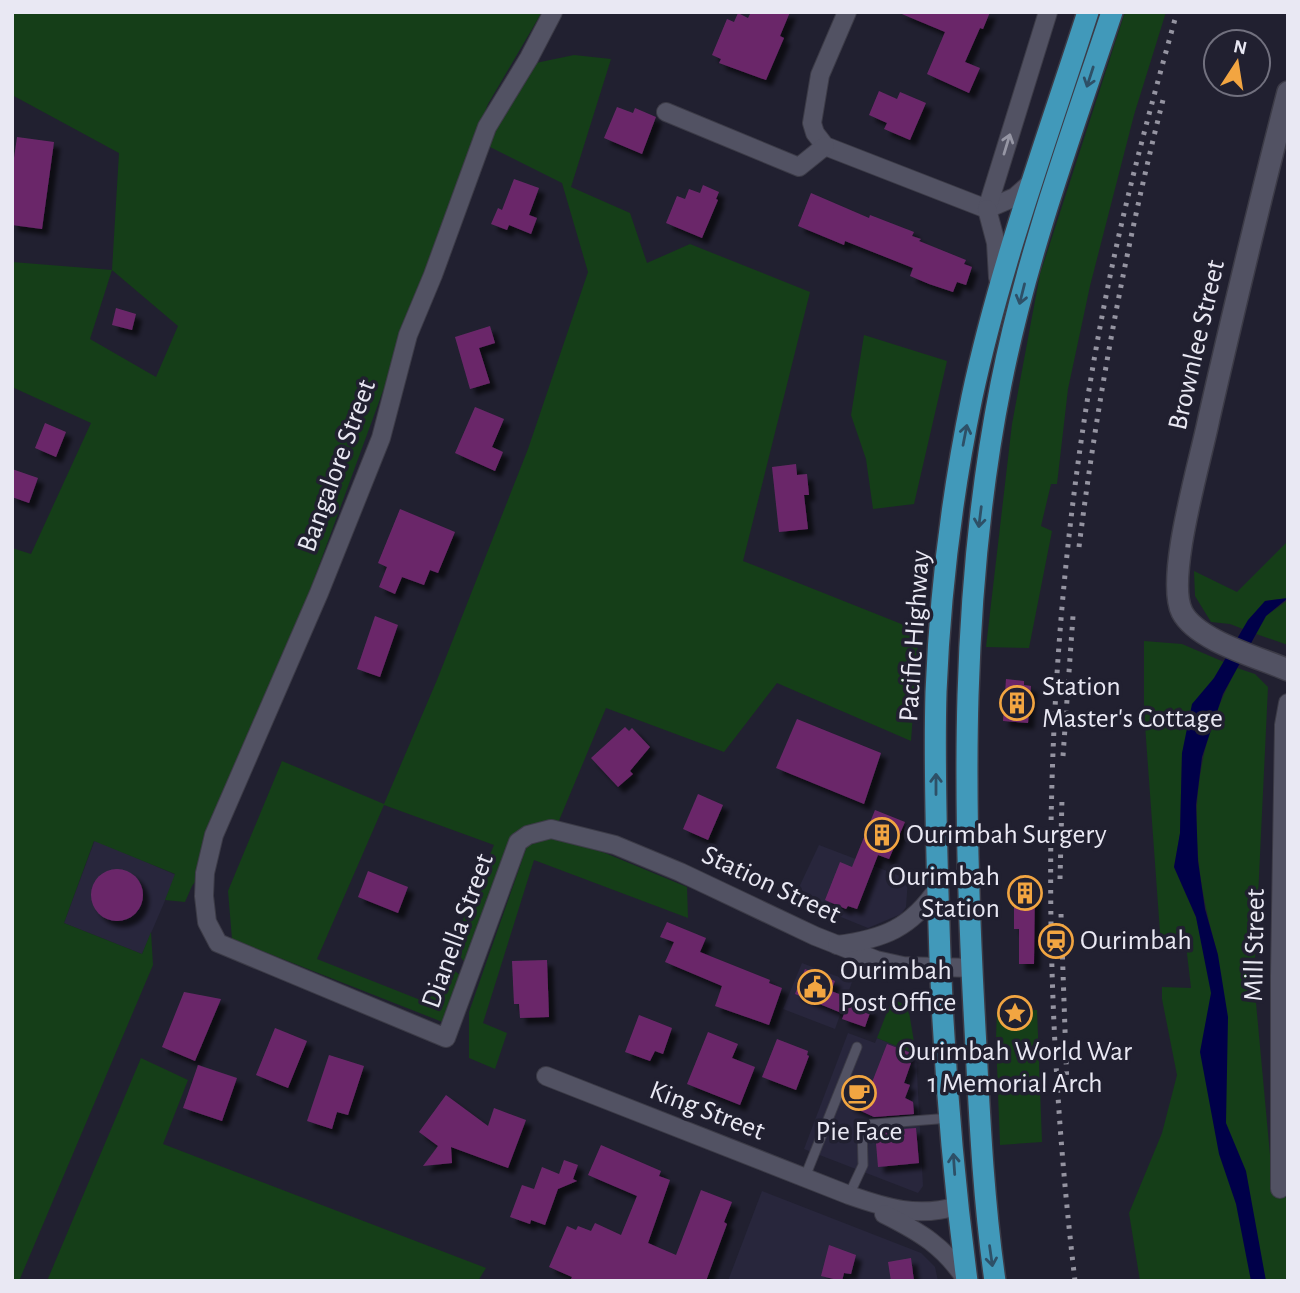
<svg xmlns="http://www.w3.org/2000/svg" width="1300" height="1293" font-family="'Alegreya Sans',sans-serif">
<defs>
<filter id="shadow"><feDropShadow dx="6" dy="6" stdDeviation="2" flood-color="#0009"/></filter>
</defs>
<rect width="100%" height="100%" fill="#212030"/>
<g fill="#28263c">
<path d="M95 840 176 875 142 954 64 923Z"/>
<path d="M819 845 908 879 906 907 901 914 868 928 794 898Z"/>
<path d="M802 963 852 982 835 1029 783 1009Z"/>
<path d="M848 1033 875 1043 877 1038 916 1054 923 1186 918 1193 804 1149Z"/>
<path d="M762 1191 921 1253 935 1267 938 1281H728Z"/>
</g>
<g fill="#153e18" fill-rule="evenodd">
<path d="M12 12H542L488 104 212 858 192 886 185 902 165 900 175 874 94 841 64 923 142 954 151 932 153 965 19 1281H12V548L31 554 91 423 12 387V262L112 270 119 153 12 95ZM112 270 178 326 156 377 90 339Z"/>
<path d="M1125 12H1166L1134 115 1090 286 1068 389 1057 484H1051L1041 526 1052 531 1029 648 986 647 1012 424 1040 274Z"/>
<path d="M574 55 611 59 571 187 630 213 647 263 690 244 810 292 743 561 919 631 911 741 777 683 724 752 606 708 558 823 525 828 466 964 452 946 494 845 384 805 317 959 428 1003 445 963 461 976 445 1023 232 939 228 891 282 761 384 804 437 680 528 449 588 272 562 183 488 146 531 64Z"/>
<path d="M864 335 947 361 914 504 873 509 866 459 851 415Z"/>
<path d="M1288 541V598L1265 601 1243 629 1230 624 1211 622 1195 596 1194 571 1237 592Z"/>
<path d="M1288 600V645L1256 634 1266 616Z"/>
<path d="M1144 641 1182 644 1224 662 1214 678 1182 753 1180 834 1174 867 1196 917 1201 938 1218 955C1188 853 1185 764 1237 668L1255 674 1268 687 1254 981 1270 1155 1271 1192 1288 1195V1281H1140L1129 1213 1162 1133 1177 1075 1162 999V987L1191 988 1186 945 1161 946 1144 711Z"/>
<path d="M553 837 605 853 687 887 688 918 534 860 483 1023 507 1033 495 1069 469 1058V1012L527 846Z"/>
<path d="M892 999 908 1006 916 1054 877 1038Z"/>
<path d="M1037 1010 1042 1142 1000 1145 996 1039 997 1011Z"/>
<path d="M141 1058 188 1080 163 1144 486 1268 478 1281H47Z"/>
</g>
<path fill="#000049" d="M1288 598 1266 616 1223 694 1202 757 1196 805 1198 861 1205 909 1218 955 1228 1017 1226 1123 1246 1171 1266 1281H1251L1236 1204 1219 1154 1200 1052 1211 993 1196 917 1174 867 1180 833 1182 753 1192 704 1214 678 1248 620 1265 601Z"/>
<g fill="#6a2869" filter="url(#shadow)">
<path d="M751 12H790L780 36 784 38 766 80 719 63 721 59 712 55 727 19 734 22 738 13 748 18Z"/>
<path d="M897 12H990L983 29 980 28 965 62 980 68 969 93 927 74 945 32Z"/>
<path d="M879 91 897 99 900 92 926 103 910 140 884 129 887 123 869 115Z"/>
<path d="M617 107 633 113 635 108 656 117 642 154 604 138Z"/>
<path d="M17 137 54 142 42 229 12 225V172Z"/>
<path d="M514 179 539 188 529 215 537 218 531 234 509 225 507 230 491 224 498 208 502 210Z"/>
<path d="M703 185 719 192 716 199 718 200 702 238 666 223 677 196 685 199 689 189 700 193Z"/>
<path d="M811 193 869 218 870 215 914 232 912 236 921 239 919 241 966 260 964 264 972 267 966 285 957 282 953 292 929 284 910 276 913 268 845 241 844 245 798 226Z"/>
<path d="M116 308 136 314 132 330 112 325Z"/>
<path d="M490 326 495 343 479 348 490 383 470 389 455 337Z"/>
<path d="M475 407 504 419 492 447 503 452 495 471 455 453Z"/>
<path d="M45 423 66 432 56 457 35 448Z"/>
<path d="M796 464 797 475 807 474 809 495H804L808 529 779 532 772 467Z"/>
<path d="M12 469 38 478 29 503 12 497Z"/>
<path d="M400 509 455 532 438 573 430 570 424 585 402 577 395 594 379 587 387 567 378 563Z"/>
<path d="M375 616 398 625 380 677 357 669Z"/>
<path d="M1006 679 1024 681V685L1031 686 1028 723 1003 721Z"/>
<path d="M797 719 881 753 864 804 776 768Z"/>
<path d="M625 727 629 731 632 728 650 747 630 771 633 774 618 787 591 758Z"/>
<path d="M698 794 723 805 708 840 683 829Z"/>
<path d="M875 810 905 822 889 859 878 855 857 909 848 906 846 909 825 900 840 862 852 867Z"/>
<circle cx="117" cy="895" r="26"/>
<path d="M368 871 408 887 398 913 358 897Z"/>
<path d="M1035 880 1034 964H1019V929H1014V881Z"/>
<path d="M667 922 706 938 700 952 770 980 769 983 782 988 769 1025 715 1006 722 986 665 962 674 942 660 937Z"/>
<path d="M547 960 549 1017 520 1018 519 1004H514L512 961Z"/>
<path d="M805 969 835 981 831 991 860 1002 859 1005 871 1010 865 1027 842 1019 844 1014 795 994Z"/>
<path d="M184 992 221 999 195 1061 162 1047Z"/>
<path d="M639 1015 672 1028 663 1054 655 1051 650 1061 625 1052Z"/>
<path d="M275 1028 307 1041 288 1088 256 1075Z"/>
<path d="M708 1032 738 1044 732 1058 755 1067 740 1105 687 1084Z"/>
<path d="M777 1039 808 1051 807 1055 809 1056 796 1090 762 1077Z"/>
<path d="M887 1044 911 1053 907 1061 911 1063 904 1083 910 1085 905 1098 913 1102 914 1114 874 1117 848 1105 858 1080 871 1085Z"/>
<path d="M329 1055 364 1066 348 1115 337 1112 332 1129 307 1121Z"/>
<path d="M198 1065 237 1078 222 1121 183 1108Z"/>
<path d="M446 1095 488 1126 494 1108 526 1120 508 1168 451 1147 452 1163 423 1166 438 1146 419 1132Z"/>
<path d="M916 1128 919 1163 878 1167 875 1131Z"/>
<path d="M601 1145 661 1171 659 1176 670 1180 648 1243 676 1255 701 1190 732 1202 724 1222 727 1224 706 1281H570L572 1277 549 1267 567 1226 576 1230 578 1226 591 1231 595 1223 621 1235 637 1196 588 1175Z"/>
<path d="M564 1160 578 1165 573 1179 577 1181 558 1189 545 1225 531 1220 530 1224 510 1217 522 1185 534 1189 542 1167 559 1174Z"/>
<path d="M829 1245 856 1255 851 1274 844 1273 842 1281 821 1276Z"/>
<path d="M911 1258 914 1281H891L888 1262Z"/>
</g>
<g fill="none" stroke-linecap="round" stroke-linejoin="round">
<g stroke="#3c3b47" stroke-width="11">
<g id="lane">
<path d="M805 1177 857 1047"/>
<path d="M849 1195 863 1165 862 1125 950 1118"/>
</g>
</g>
<g stroke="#3c3b47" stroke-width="20">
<g id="street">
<path d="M553 12 529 58 487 127 433 275 408 335 381 438 319 593 214 835 205 873 204 896 207 922 218 943 446 1038 518 842 528 835 551 829 615 845 680 872 815 936 876 960 903 966 972 968"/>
<path d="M847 12 820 75 812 123 815 133 825 146 987 209 1015 197 1034 180"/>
<path d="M666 112 799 167 825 146"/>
<path d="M987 209 1048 12"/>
<path d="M987 209 996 243 998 278"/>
<path d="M837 945C884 939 911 928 938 888"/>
<path d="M546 1076 849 1195C886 1208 918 1218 957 1206"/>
<path d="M1280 1189V975L1284 725 1288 703"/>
<path d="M884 1214C920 1232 944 1246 967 1281"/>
</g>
</g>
<g stroke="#3c3b47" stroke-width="24">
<path id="secondary" d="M1288 92C1260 200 1234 309 1209 418 1201 459 1165 578 1182 612 1197 641 1258 657 1288 670"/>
</g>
<g stroke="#3c3b47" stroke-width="24">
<g id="primary">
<path d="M967 1281C950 1152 941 1023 938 893 936 826 934 759 936 692 940 593 952 494 972 397 1000 266 1047 139 1088 12"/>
<path d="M995 1281C982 1190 979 1101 974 1010 963 801 960 590 1001 384 1026 257 1071 135 1112 12"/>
</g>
</g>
<use href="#lane" stroke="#525263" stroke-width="9"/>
<use href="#street" stroke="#525263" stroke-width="18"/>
<use href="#secondary" stroke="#525263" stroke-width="21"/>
<use href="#primary" stroke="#4199ba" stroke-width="21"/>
<g stroke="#9594a1" stroke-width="5" stroke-dasharray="3.5 7" stroke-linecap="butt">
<path d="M1079 547C1098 395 1126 245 1164 96"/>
<path d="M1063 756 1073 616"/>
<path d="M1060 879 1062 798"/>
<path d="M1061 914 1067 1088"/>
<path d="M1075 1281C1035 942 1042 596 1113 262 1131 178 1154 95 1177 12"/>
</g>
</g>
<defs><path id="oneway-shaft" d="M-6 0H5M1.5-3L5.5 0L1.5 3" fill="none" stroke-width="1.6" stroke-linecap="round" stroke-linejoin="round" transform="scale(1.75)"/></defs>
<g stroke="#2e5067">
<use href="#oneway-shaft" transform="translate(1090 77) rotate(108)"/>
<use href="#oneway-shaft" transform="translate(1022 294) rotate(104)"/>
<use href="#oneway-shaft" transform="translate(965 435) rotate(-79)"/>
<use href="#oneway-shaft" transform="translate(980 517) rotate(97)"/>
<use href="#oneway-shaft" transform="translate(936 784) rotate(-90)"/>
<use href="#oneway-shaft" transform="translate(954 1164) rotate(-94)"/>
<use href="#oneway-shaft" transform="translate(991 1256) rotate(82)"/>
</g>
<use stroke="#9696a4" href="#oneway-shaft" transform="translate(1007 144) rotate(-73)"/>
<defs>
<g id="building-ring" transform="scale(1.75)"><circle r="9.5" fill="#212030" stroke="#f2a541" stroke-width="1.5"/><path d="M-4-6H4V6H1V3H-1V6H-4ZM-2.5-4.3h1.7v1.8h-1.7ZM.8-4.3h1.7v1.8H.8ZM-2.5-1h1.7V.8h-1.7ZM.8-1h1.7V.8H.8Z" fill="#f2a541"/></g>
<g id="station-ring" transform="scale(1.75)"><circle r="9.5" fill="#212030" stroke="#f2a541" stroke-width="1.5"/><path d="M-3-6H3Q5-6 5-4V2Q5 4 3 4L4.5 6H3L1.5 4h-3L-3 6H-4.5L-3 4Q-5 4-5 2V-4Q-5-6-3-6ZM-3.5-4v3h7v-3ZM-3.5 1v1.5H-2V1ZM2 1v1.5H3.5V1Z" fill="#f2a541"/></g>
<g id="civic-ring" transform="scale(1.75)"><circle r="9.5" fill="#212030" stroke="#f2a541" stroke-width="1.5"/><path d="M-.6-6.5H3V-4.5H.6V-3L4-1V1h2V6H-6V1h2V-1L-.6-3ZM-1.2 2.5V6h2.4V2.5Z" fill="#f2a541"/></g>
<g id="sight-ring" transform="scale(1.75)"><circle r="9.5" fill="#212030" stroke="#f2a541" stroke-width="1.5"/><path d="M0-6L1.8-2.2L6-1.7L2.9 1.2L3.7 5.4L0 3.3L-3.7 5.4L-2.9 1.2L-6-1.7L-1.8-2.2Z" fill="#f2a541"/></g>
<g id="cafe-ring" transform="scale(1.75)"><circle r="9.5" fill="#212030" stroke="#f2a541" stroke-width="1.5"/><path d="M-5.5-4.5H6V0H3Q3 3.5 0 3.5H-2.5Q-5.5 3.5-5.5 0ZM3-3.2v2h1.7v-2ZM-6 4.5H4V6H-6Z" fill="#f2a541"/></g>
</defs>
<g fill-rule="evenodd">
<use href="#building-ring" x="1017" y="703"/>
<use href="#building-ring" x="882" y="835"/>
<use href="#building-ring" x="1025" y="893"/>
<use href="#station-ring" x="1056" y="941"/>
<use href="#civic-ring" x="815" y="987"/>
<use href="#sight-ring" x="1015" y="1013"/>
<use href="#cafe-ring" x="859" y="1093"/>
</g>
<g text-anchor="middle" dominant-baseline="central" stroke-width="7" stroke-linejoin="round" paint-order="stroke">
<g font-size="28" fill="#e9e8f3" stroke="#212030">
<text transform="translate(1197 345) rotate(-77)">Brownlee Street</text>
<text transform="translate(337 466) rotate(-70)">Bangalore Street</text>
<text transform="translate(915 636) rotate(-86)">Pacific Highway</text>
<text transform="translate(771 885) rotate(25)">Station Street</text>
<text transform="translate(458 931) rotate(-70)">Dianella Street</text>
<text transform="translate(1255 945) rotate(-89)">Mill Street</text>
<text transform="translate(707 1111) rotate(21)">King Street</text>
</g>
<g font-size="28" fill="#e9e8f3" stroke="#212030" text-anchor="start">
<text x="1042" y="687">Station<tspan x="1042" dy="32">Master's Cottage</tspan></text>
<text x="906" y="835">Ourimbah Surgery</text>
<text x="1000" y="877" text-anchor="end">Ourimbah<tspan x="1000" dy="32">Station</tspan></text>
<text x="1080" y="941">Ourimbah</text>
<text x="840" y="971">Ourimbah<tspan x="840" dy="32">Post Office</tspan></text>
<text x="1015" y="1052" text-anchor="middle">Ourimbah World War<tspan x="1015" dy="32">1 Memorial Arch</tspan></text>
<text x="859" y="1132" text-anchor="middle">Pie Face</text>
</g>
</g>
<rect width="1300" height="1293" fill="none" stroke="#e9e8f3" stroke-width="28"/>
<g transform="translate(1237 63) rotate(12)"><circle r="33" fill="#212030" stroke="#71707e" stroke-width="2"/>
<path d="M0-5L12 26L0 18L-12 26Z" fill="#f2a541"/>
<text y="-10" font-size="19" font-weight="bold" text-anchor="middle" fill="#e9e8f3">N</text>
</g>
</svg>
